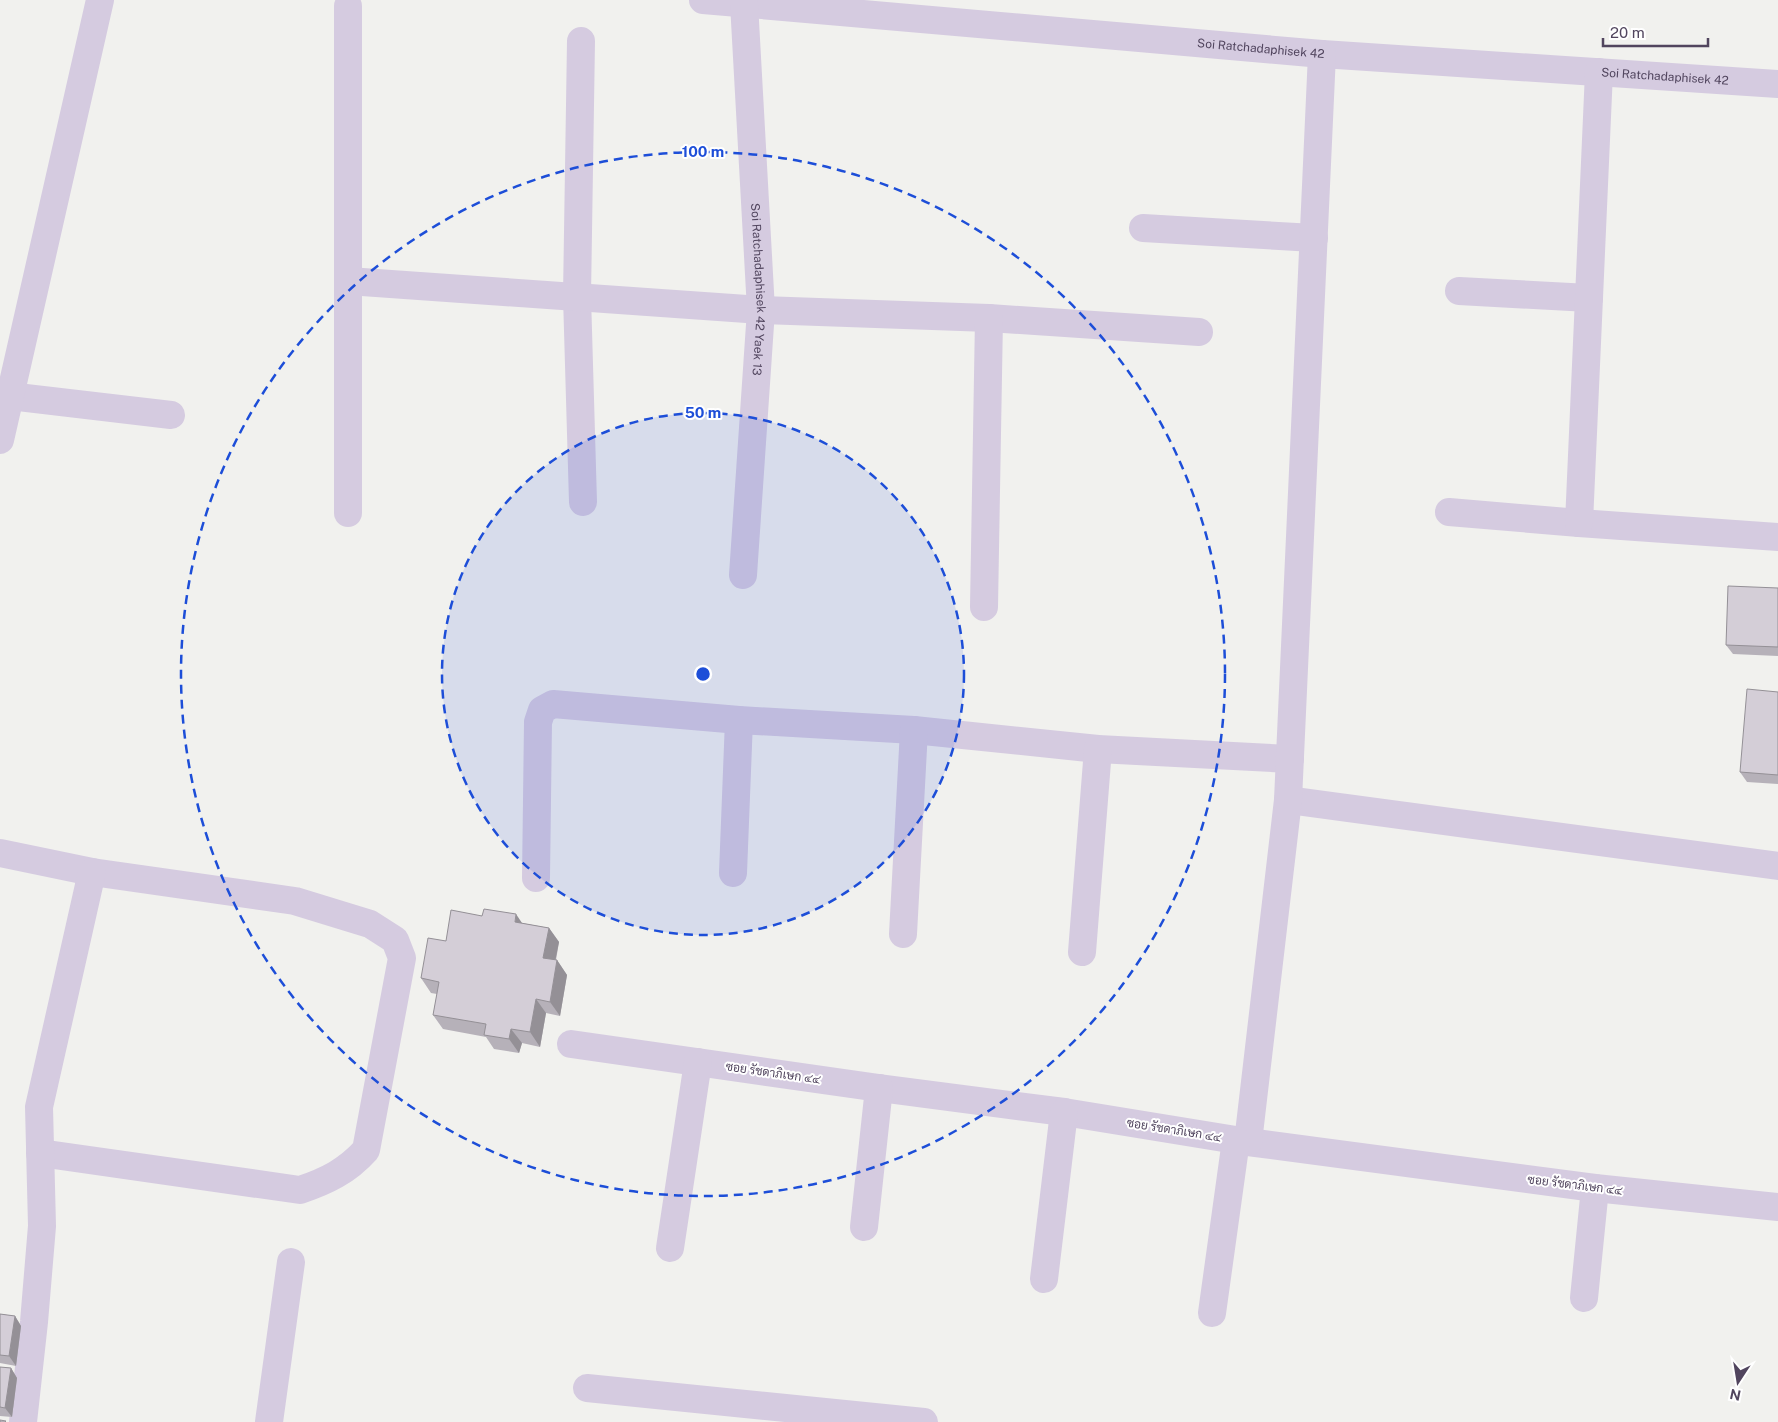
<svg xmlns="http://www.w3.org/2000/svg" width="1778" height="1422" font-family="'Public Sans',Sarabun,sans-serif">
<rect width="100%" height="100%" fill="#f1f1ee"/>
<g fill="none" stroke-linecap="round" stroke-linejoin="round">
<g stroke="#d5cbe0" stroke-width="28">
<path id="s1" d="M703 0 1322 54 1778 84"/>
<path id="s2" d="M743 0 744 3 761 310 743 575"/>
<path d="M581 41 577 296 583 502"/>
<path d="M1143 228 1314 238"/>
<path d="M348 281 761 310 989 318 1199 332"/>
<path d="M1459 291 1589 298"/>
<path d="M0 395 171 415"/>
<path d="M0 440 100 0"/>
<path d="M1449 512 1579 523 1778 537"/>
<path d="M348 513V6"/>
<path d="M1579 523 1599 72"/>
<path d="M984 607 989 318"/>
<path d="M1288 800 1778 866"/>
<path d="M0 853 92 872 295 901 370 924 395 940 402 958 366 1150C347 1171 327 1181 300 1190L40 1153"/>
<path d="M733 873 739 720"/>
<path d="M536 878 538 722 542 710 553 704 739 720 914 730 1098 749 1290 759"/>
<path d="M903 934 914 730"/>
<path d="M1082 952 1098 749"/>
<path d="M571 1044 879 1088 1064 1112 1248 1142 1595 1188 1778 1207"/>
<path d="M1248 1142 1288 800 1322 54"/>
<path d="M864 1227 879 1088"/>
<path d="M670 1248 698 1062"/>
<path d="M1044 1279 1064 1112"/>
<path d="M1584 1298 1595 1188"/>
<path d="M1212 1313 1236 1140"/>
<path d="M587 1388 924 1422"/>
<path d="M23 1422 34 1322 42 1226 39 1107 92 872"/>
<path d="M269 1422 291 1262"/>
</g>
</g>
<g fill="#b6b1b9">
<path d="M1778 588V656L1733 654 1726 645Z"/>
<path d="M1778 692V784L1747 782 1740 772Z"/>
<path d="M522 923 549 928 559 942 556 960H557L567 975 560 1016 546 1013 540 1047 522 1043 519 1053 494 1049 486 1037 443 1029 433 1015 437 994 431 993 421 978 446 941Z"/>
<path d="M0 1314 15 1316 21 1326 16 1366 0 1363Z"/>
<path d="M0 1367 11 1368 17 1378 12 1417 0 1416Z"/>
</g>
<g fill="#949096">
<path d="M516 914 526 929 515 922Z"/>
<path d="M549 928 559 942 553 972 543 958Z"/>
<path d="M557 960 567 975 560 1016 550 1002Z"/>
<path d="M536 999 546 1013 540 1047 530 1032Z"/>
<path d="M511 1029 522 1043 519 1053 509 1039Z"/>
<path d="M15 1316 21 1326 16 1366 9 1356Z"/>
<path d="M11 1368 17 1378 12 1417 5 1408Z"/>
</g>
<g fill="#d4ced7" stroke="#949096">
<path d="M1728 586 1778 588V647L1726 645Z"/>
<path d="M1747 689 1778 692V775L1740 772Z"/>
<path d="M484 909 516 914 515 922 549 928 543 958 557 960 550 1002 536 999 530 1032 511 1029 509 1039 484 1035 486 1024 433 1015 439 982 421 978 428 938 446 941 451 910 482 916Z"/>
<path d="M0 1314 15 1316 9 1356 0 1355Z"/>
<path d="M0 1367 11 1368 5 1408 0 1407Z"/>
<path d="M0 1420 6 1421 5 1422H0Z"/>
</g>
<circle cx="703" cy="674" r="261" fill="#1d4ed8" fill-opacity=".12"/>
<g fill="none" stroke="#1d4ed8" stroke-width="2.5" stroke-dasharray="9 6">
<circle cx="703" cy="674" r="261"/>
<circle cx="703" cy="674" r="522"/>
</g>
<g text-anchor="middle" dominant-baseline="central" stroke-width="4" stroke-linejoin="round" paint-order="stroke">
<g font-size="12" fill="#51455e" stroke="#fff">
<text stroke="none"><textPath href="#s1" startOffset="560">Soi Ratchadaphisek 42</textPath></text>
<text stroke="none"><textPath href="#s1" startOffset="965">Soi Ratchadaphisek 42</textPath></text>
<text stroke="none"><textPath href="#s2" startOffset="290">Soi Ratchadaphisek 42 Yaek 13</textPath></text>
<text transform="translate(773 1073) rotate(8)">ซอย รัชดาภิเษก ๔๔</text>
<text transform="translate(1174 1130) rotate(9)">ซอย รัชดาภิเษก ๔๔</text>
<text transform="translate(1575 1185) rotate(7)">ซอย รัชดาภิเษก ๔๔</text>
</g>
</g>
<circle cx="703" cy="674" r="8" fill="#1d4ed8" stroke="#fff" stroke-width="2.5"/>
<g font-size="15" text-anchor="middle" font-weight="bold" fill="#1d4ed8" stroke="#fff" stroke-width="4" stroke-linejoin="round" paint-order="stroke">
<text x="703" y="157">100 m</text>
<text x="703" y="418">50 m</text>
</g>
<g transform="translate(1738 1382) rotate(192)" stroke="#ffffff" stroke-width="4" paint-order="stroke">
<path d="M0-4L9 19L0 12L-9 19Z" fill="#51455e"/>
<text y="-8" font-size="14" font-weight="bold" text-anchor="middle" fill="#51455e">N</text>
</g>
<path d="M1603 38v8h105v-8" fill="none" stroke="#51455e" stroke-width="2.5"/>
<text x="1610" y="38" font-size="15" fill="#51455e" stroke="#ffffff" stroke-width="4" paint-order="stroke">20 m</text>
</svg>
